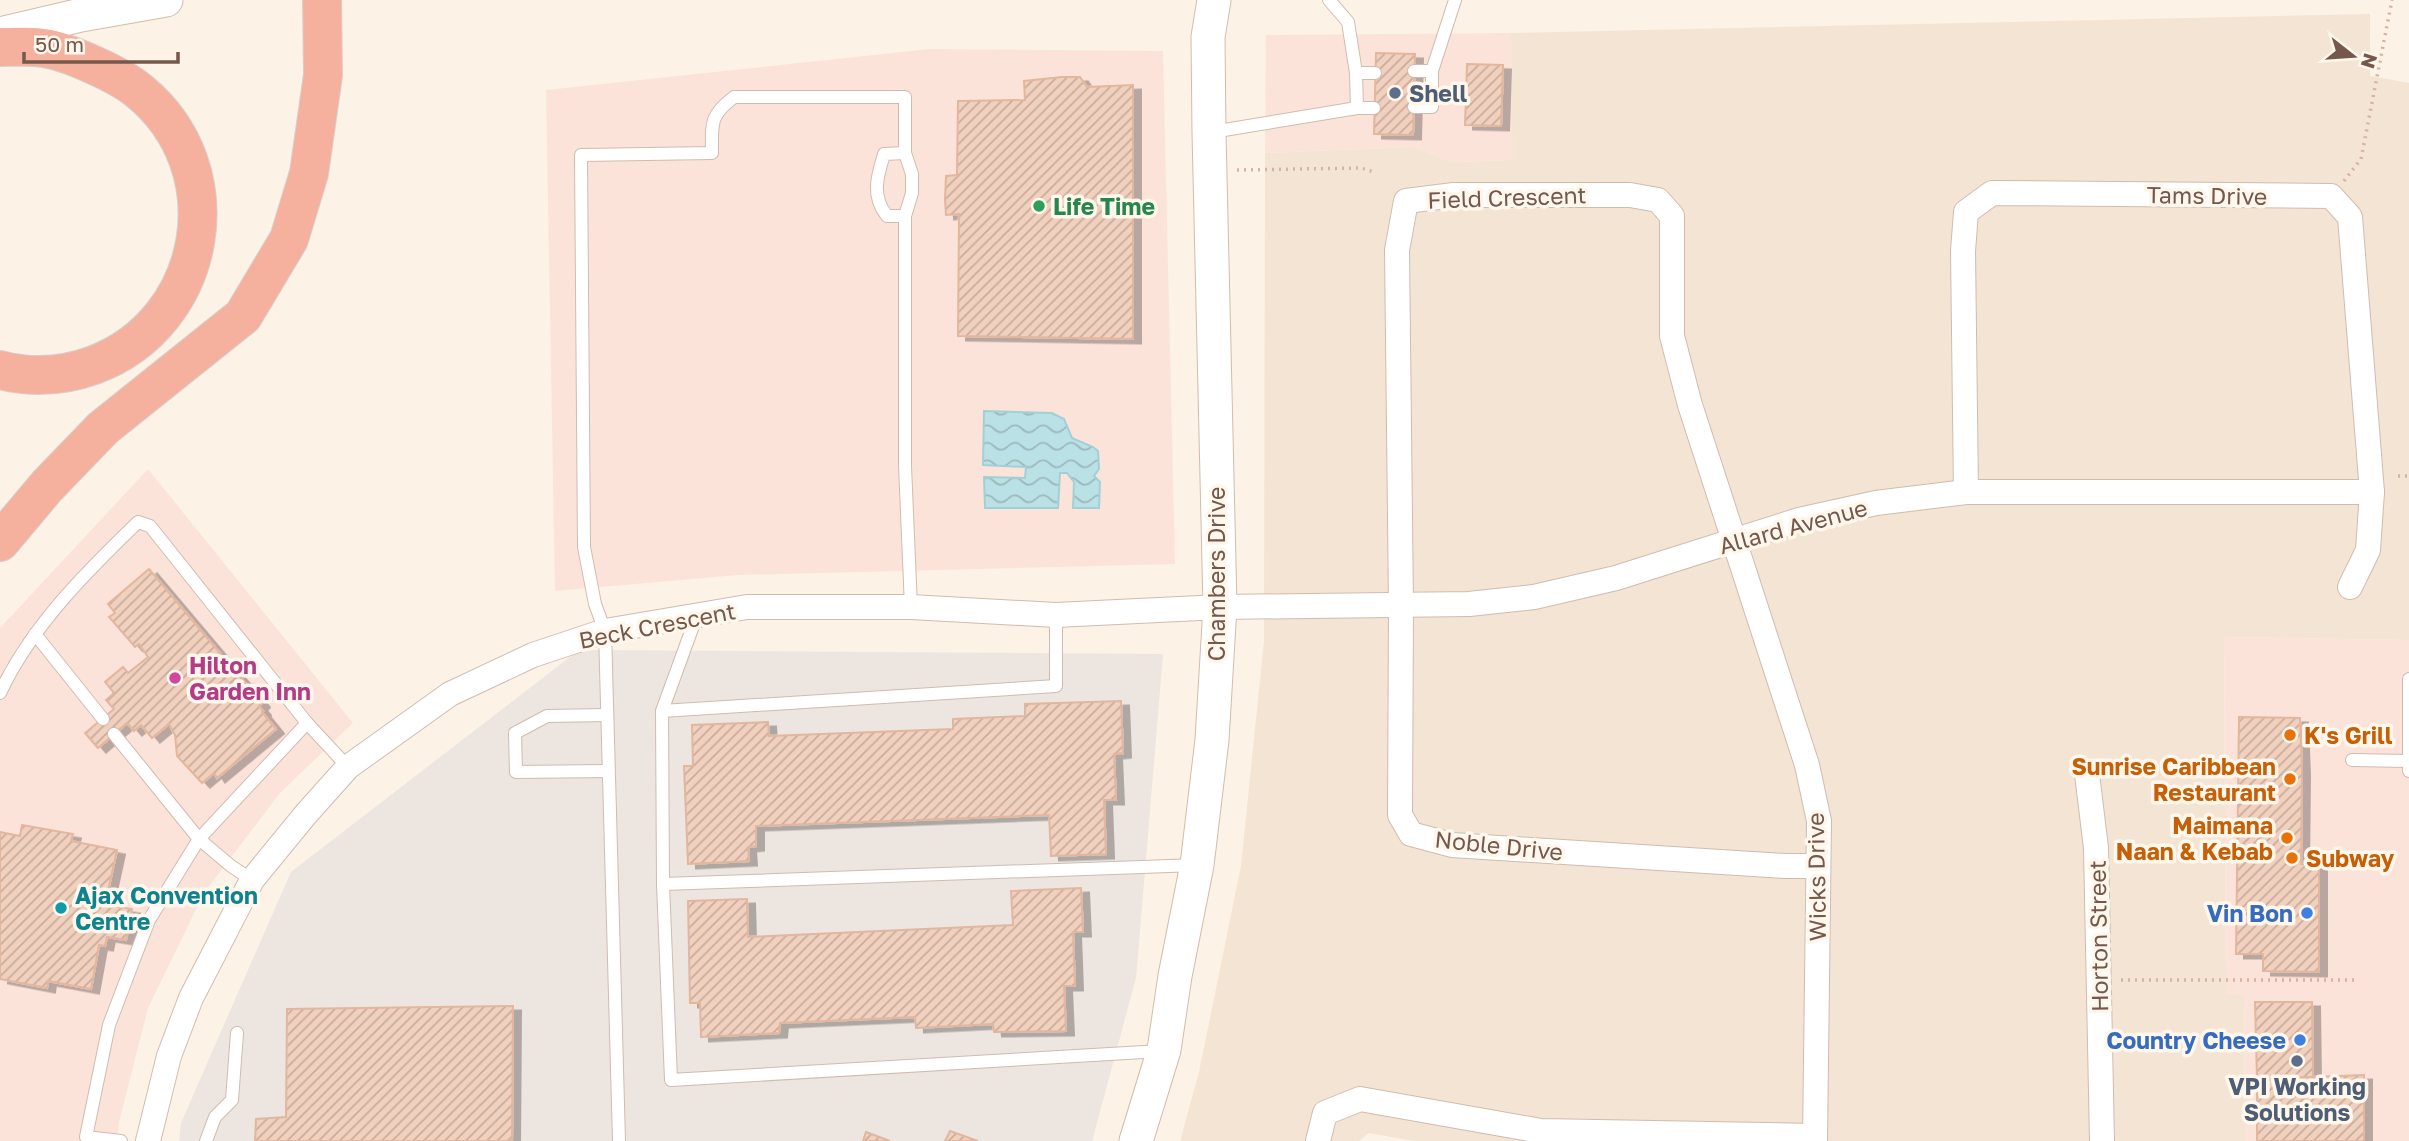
<svg xmlns="http://www.w3.org/2000/svg" width="2409" height="1141" font-family="'Golos Text',sans-serif">
<defs>
<pattern id="water-waves" width="16" height="10" patternUnits="userSpaceOnUse" patternTransform="scale(1.75)"><rect width="16" height="10" fill="#bae1e5"/><path d="M0 5q4-4 8 0t8 0" fill="none" stroke="#9cb9bc"/></pattern>
<pattern id="building-hatch" width="6" height="6" patternUnits="userSpaceOnUse" patternTransform="scale(1.75)"><rect width="6" height="6" fill="#f1d0be"/><path d="M-1 1l2-2M0 6l6-6M5 7l2-2" fill="none" stroke="#c8ac9c"/></pattern>
<filter id="shadow"><feDropShadow dx="8" dy="4.5" stdDeviation="0" flood-color="#0004"/></filter>
</defs>
<rect width="100%" height="100%" fill="#fcf2e6"/>
<path fill="#f4e4d4" d="M2370 14V76L2409 83V640L2224 637 2226 993 2244 994 2245 1141H1414L1369 1133 1359 1141H1180L1199 1072 1241 866 1264 641 1265 153 1413 147 1451 162 1512 160 1511 33Z"/>
<g fill="#fce3da">
<path d="M1511 33 1513 160 1451 162 1413 147 1265 153 1266 35Z"/>
<path d="M929 49 1163 51 1175 564 738 575 555 591 546 90Z"/>
<path d="M148 469 353 723 280 793 204 893 148 1008 119 1122 117 1141H0V628Z"/>
<path d="M2224 637 2409 640V1141H2245L2244 995 2226 994Z"/>
</g>
<path fill="#ece5e0" d="M579 650 1163 654 1136 978 1092 1141H179L181 1123 291 872Z"/>
<path fill="url(#water-waves)" stroke="#a1d1d7" stroke-width="2" d="M984 411 1052 413 1064 419 1072 438 1093 447 1098 451 1099 469 1094 476 1100 482 1099 508H1073L1074 482 1067 473H1060L1058 508H985L984 477 1025 478 1026 467 983 465Z"/>
<g fill="url(#building-hatch)" stroke="#e3b69e" stroke-width="2" filter="url(#shadow)">
<path d="M1376 53 1415 54 1413 135 1374 134Z"/>
<path d="M1467 64 1503 65 1501 126 1465 125Z"/>
<path d="M1062 77H1080L1087 87 1133 85V339L958 336 959 214 946 215 945 199 946 176 957 175 958 101 1025 100 1024 81Z"/>
<path d="M149 569 262 703 259 706 263 711 262 712 276 729 217 778 214 773 202 783 177 756 175 735 169 724 152 738 141 725 134 731 127 723 98 748 85 733 114 709 106 700 114 693 105 682 123 667 128 673 148 657 139 644 135 647 109 617 115 613 108 604Z"/>
<path d="M1121 701 1123 753 1114 754 1116 800H1104L1106 854 1051 856 1049 815 756 826V846L748 847 749 861 688 864 684 766H693L692 725 768 722 769 736 953 729V719L1025 716V704Z"/>
<path d="M2239 717 2300 718 2302 771 2301 864H2319V972L2263 971V954H2236Z"/>
<path d="M22 825 73 834 71 841 117 850 108 891 115 892 113 906 132 909 126 940 107 937 105 946 99 945 91 989 48 981 47 988 0 979V832L20 836Z"/>
<path d="M1081 888 1083 932H1073L1075 986H1064L1066 1031 994 1032 993 1024 916 1028 915 1017 780 1023 779 1033 701 1037 700 1003H690L688 901 747 899 748 937 1013 925 1011 891Z"/>
<path d="M2255 1002H2312L2313 1077 2257 1079Z"/>
<path d="M513 1006 512 1141H255L256 1119 286 1117 287 1009Z"/>
<path d="M2364 1075V1141H2257V1079Z"/>
<path d="M950 1131 978 1141H945Z"/>
<path d="M866 1132 890 1141H863Z"/>
</g>
<g fill="none" stroke-linecap="round" stroke-linejoin="round">
<g stroke="#d0bcaf" stroke-width="14">
<g id="lane">
<path d="M1329 0 1348 22 1356 73H1375"/>
<path d="M1414 71H1432L1455 0"/>
<path d="M1356 73 1357 108H1374"/>
<path d="M1414 107H1432V71"/>
<path d="M1212 132 1357 108"/>
<path d="M905 153 884 154C877 177 871 196 887 216H905"/>
<path d="M1056 615V686L662 711 663 884 671 1080 1161 1051"/>
<path d="M35 634 103 719"/>
<path d="M2409 679V771"/>
<path d="M0 693C31 627 85 573 138 522L150 526 307 723"/>
<path d="M662 711 697 615"/>
<path d="M606 715 547 716 515 733 516 772 608 771"/>
<path d="M114 734 199 839 149 920 109 1025 86 1137 121 1141"/>
<path d="M2352 760 2409 761"/>
<path d="M252 880 231 866 199 839 307 723 348 767"/>
<path d="M663 884 1197 865"/>
<path d="M206 1141 215 1117 232 1100 237 1033"/>
<path d="M619 1141 605 631 595 604 584 547 581 155 712 153C712 124 709 116 734 97H905V153L912 174V193L905 216V466L911 607"/>
</g>
</g>
<g stroke="#d0bcaf" stroke-width="26">
<g id="street">
<path d="M1966 492 1963 251 1966 212 1992 193 2331 196 2350 217 2372 492 2368 550 2350 587"/>
<path d="M2087 774 2096 848 2102 1141"/>
<path d="M148 1141 169 1056 191 998 252 880 306 814 348 767 450 694 533 655 605 631 747 607H911L1056 615 1220 607 1469 604 1534 597 1616 578 1799 520 1876 503 1966 492H2372"/>
<path d="M1318 1141 1325 1113 1360 1099 1541 1131 1815 1136"/>
<path d="M1815 1141 1819 821 1807 765 1690 405 1672 336V216L1658 200 1630 195H1454L1406 201 1397 250 1401 607 1400 815 1411 834 1452 845 1785 866H1818"/>
</g>
</g>
<g stroke="#d2bcac" stroke-width="35">
<g id="secondary">
<path d="M0 34 81 15 166 0"/>
<path d="M1136 1141 1164 1050 1175 976 1197 865 1212 740 1220 607 1209 132 1208 37 1214 0"/>
</g>
</g>
<g stroke="#d8d0cd" stroke-width="40">
<g id="highway">
<path d="M0 47C14 47 29 46 43 48 67 51 120 75 139 91 235 169 208 322 94 365 64 376 31 378 0 370"/>
<path d="M0 542 47 486 103 428 243 316 289 239 309 173 323 75 322 0"/>
</g>
</g>
<g stroke="#d6b3a1" stroke-width="3.5" stroke-dasharray="2 5" stroke-linecap="butt">
<path d="M1237 170 1361 168 1374 172"/>
<path d="M2344 181 2361 159 2392 0"/>
<path d="M2398 476H2409"/>
<path d="M2121 980H2357"/>
</g>
<use href="#lane" stroke="#fff" stroke-width="12"/>
<use href="#street" stroke="#fff" stroke-width="24"/>
<use href="#secondary" stroke="#fff" stroke-width="33"/>
<use href="#highway" stroke="#f5b19e" stroke-width="38"/>
</g>
<g fill="#5c6f8a" stroke="#fff7ec" stroke-width="2.5">
<circle cx="1395" cy="93" r="7"/>
<circle cx="2297" cy="1061" r="7"/>
</g>
<circle fill="#2e9e5b" stroke="#fff7ec" stroke-width="2.5" cx="1039" cy="206" r="7"/>
<circle fill="#d1479c" stroke="#fff7ec" stroke-width="2.5" cx="175" cy="678" r="7"/>
<g fill="#e8710a" stroke="#fff7ec" stroke-width="2.5">
<circle cx="2290" cy="735" r="7"/>
<circle cx="2290" cy="779" r="7"/>
<circle cx="2287" cy="838" r="7"/>
<circle cx="2292" cy="858" r="7"/>
</g>
<circle fill="#0f9aa8" stroke="#fff7ec" stroke-width="2.5" cx="61" cy="908" r="7"/>
<g fill="#3f7fe0" stroke="#fff7ec" stroke-width="2.5">
<circle cx="2307" cy="913" r="7"/>
<circle cx="2300" cy="1040" r="7"/>
</g>
<g text-anchor="middle" dominant-baseline="central" stroke-width="7" stroke-linejoin="round" paint-order="stroke">
<g font-size="23" font-weight="bold" fill="#4e5e75" stroke="#fff7ec" text-anchor="start">
<text x="1409" y="93">Shell</text>
<text x="2297" y="1086" text-anchor="middle">VPI Working<tspan x="2297" dy="26">Solutions</tspan></text>
</g>
<g font-size="23" fill="#75584b" stroke="#fff7ec">
<text transform="translate(2207 195) rotate(1)">Tams Drive</text>
<text transform="translate(1507 197) rotate(-2)">Field Crescent</text>
<text transform="translate(1793 526) rotate(-15)">Allard Avenue</text>
<text transform="translate(1216 574) rotate(-90)">Chambers Drive</text>
<text transform="translate(657 625) rotate(-11)">Beck Crescent</text>
<text transform="translate(1499 845) rotate(6)">Noble Drive</text>
<text transform="translate(1816 877) rotate(-91)">Wicks Drive</text>
<text transform="translate(2098 936) rotate(-91)">Horton Street</text>
</g>
<g font-size="23" font-weight="bold" fill="#27864d" stroke="#fff7ec" text-anchor="start">
<text x="1053" y="206">Life Time</text>
</g>
<g font-size="23" font-weight="bold" fill="#b23c85" stroke="#fff7ec" text-anchor="start">
<text x="189" y="665">Hilton<tspan x="189" dy="26">Garden Inn</tspan></text>
</g>
<g font-size="23" font-weight="bold" fill="#c56008" stroke="#fff7ec" text-anchor="start">
<text x="2304" y="735">K's Grill</text>
<text x="2276" y="766" text-anchor="end">Sunrise Caribbean<tspan x="2276" dy="26">Restaurant</tspan></text>
<text x="2273" y="825" text-anchor="end">Maimana<tspan x="2273" dy="26">Naan &amp; Kebab</tspan></text>
<text x="2306" y="858">Subway</text>
</g>
<g font-size="23" font-weight="bold" fill="#0d838f" stroke="#fff7ec" text-anchor="start">
<text x="75" y="895">Ajax Convention<tspan x="75" dy="26">Centre</tspan></text>
</g>
<g font-size="23" font-weight="bold" fill="#366cbe" stroke="#fff7ec" text-anchor="end">
<text x="2293" y="913">Vin Bon</text>
<text x="2286" y="1040">Country Cheese</text>
</g>
</g>
<g transform="translate(2353 56) rotate(107)" stroke="#fff7ec" stroke-width="5" paint-order="stroke">
<path d="M0-5L12 26L0 18L-12 26Z" fill="#75584b"/>
<text y="-10" font-size="19" font-weight="bold" text-anchor="middle" fill="#75584b">N</text>
</g>
<path d="M24 52v10h154v-10" fill="none" stroke="#75584b" stroke-width="3.5"/>
<text x="35" y="52" font-size="21" fill="#75584b" stroke="#fff7ec" stroke-width="5" paint-order="stroke">50 m</text>
</svg>
